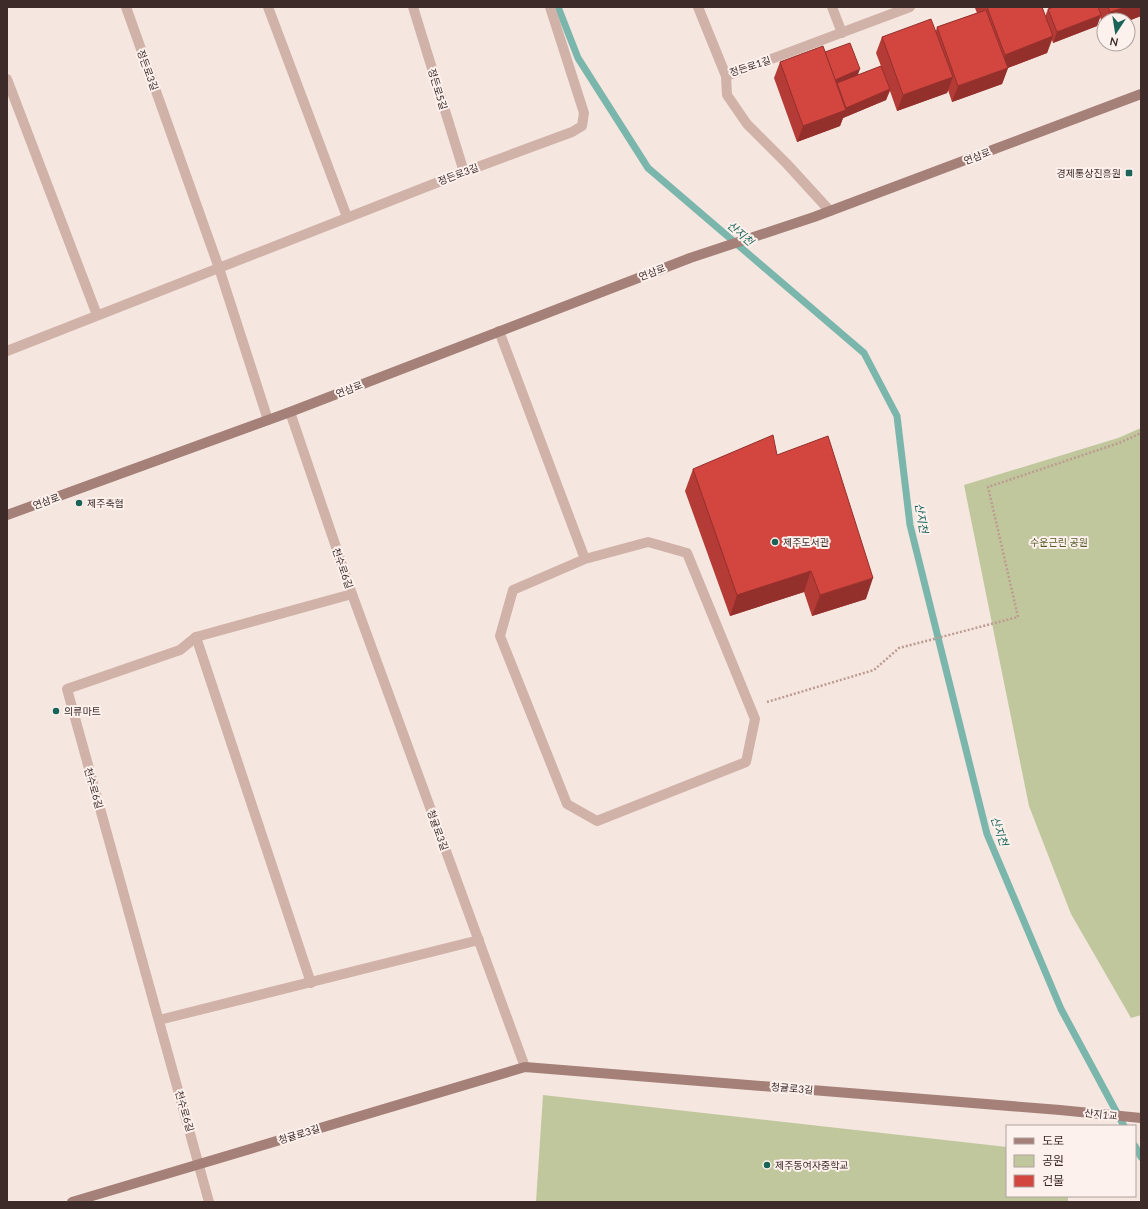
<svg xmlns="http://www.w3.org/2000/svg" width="1148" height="1209" font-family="Lato,'Noto Sans KR',sans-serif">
<rect width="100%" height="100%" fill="#f5e6df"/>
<g fill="#c1c79c">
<path d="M1141 428V1015L1131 1018 1071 914 1029 806 964 485 1118 438Z"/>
<path d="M543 1095 1007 1147V1196H1068V1202H536Z"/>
</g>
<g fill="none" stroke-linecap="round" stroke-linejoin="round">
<g stroke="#7ab6ac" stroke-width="7">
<path d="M558 7 578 58 648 168 864 353 897 416 910 525 987 834 1061 1009 1124 1126"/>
<path d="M1135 1146 1141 1157"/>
</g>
<path stroke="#bc9c92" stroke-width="2.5" stroke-dasharray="2 2" stroke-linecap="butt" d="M767 702 874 670 899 648 1018 617 988 487 1119 443 1141 433"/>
<g stroke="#d0b2a9" stroke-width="10">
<path d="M126 7 219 268 268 420"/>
<path d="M268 7 347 217"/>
<path d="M413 7 464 172"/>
<path d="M698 7 726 76 910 7"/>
<path d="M832 7 842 33"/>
<path d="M726 76 727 95 747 124 787 164 830 211"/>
<path d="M7 79 97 315"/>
<path d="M499 331 585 559 513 590 500 636 567 804 597 821 746 762 755 719 687 553 648 542 585 559"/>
<path d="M7 351 464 172 572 132 582 126 584 113 550 7"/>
<path d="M290 412 352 594 525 1067"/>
<path d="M196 637 311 983"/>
<path d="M159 1020 479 940"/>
<path d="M209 1202 67 689 180 650 196 637 352 594"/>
</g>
<g stroke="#a48079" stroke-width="10">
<path d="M7 515 290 412 690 258 814 217 1141 94"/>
<path d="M72 1202 525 1067 1060 1110 1141 1118"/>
</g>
</g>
<g fill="#b53b36">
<path d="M976 7H1042L1045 17 1048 9 1054 7H1141V16L1128 21V20H1104V28L1100 17 1097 26 1053 43 1052 40 1047 53 1008 68 1002 84 952 102 948 90 947 93 897 111 890 91 886 100 843 118 840 126 797 142 774 78 780 62 825 52 858 75 881 66 876 53 882 37 936 31 937 27 977 13 975 8Z"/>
<path d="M693 469 866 599 812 616 804 592 730 616 685 491Z"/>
</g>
<g fill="#94302c">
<path d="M1126 7H1141V16L1128 21V20H1108L1110 12Z"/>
<path d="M1101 15 1097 26 1053 43 1057 32Z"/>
<path d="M1053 36 1047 53 999 71 1005 55Z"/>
<path d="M1008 68 1002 84 952 102 958 86Z"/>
<path d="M860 69 856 80 831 91 835 80Z"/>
<path d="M953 77 947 93 897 111 903 95Z"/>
<path d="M890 89 886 100 843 118 840 126 797 142 803 126Z"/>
<path d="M811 571 804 592 730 616 737 595Z"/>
<path d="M873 578 866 599 812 616 820 595Z"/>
</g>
<g fill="#d3453f" stroke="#94302c">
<path d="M987 7H1042L1053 36 1005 55Z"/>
<path d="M1054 7H1098L1101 15 1057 32 1048 9Z"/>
<path d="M1108 7H1126L1110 12Z"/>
<path d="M986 10 1008 68 958 86 937 27Z"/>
<path d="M931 19 953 77 903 95 882 37Z"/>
<path d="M850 43 860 69 835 80 825 52Z"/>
<path d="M823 46 846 110 803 126 780 62Z"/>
<path d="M881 66 890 89 846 108 837 83Z"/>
<path d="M773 435 777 455 828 436 873 578 820 595 811 571 737 595 693 469Z"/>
</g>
<g fill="#196358" stroke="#fcf1ec" stroke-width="1.5">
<rect x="1125" y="169" width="8" height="8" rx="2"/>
<circle cx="79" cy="503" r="4"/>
<circle cx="775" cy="542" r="4"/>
<circle cx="56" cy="711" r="4"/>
<circle cx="767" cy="1165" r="4"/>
</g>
<g text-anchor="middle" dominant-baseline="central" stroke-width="4" stroke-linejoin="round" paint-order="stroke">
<g font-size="10" fill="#3c2b29" stroke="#fcf1ec">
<text transform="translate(750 66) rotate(-18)">정든로1길</text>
<text transform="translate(148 70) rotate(70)">정든로3길</text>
<text transform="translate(438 89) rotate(73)">정든로5길</text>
<text transform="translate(977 156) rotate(-21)">연삼로</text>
<text transform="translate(458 174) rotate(-21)">정든로3길</text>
<text transform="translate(652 272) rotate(-21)">연삼로</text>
<text transform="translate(349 389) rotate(-21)">연삼로</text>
<text transform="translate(46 501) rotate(-20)">연삼로</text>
<text transform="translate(343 568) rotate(71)">천수로6길</text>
<text transform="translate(94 788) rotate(74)">천수로6길</text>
<text transform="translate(438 830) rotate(70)">청귤로3길</text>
<text transform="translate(792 1088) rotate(5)">청귤로3길</text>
<text transform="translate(185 1111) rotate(74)">천수로6길</text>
<text transform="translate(1101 1114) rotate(6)">산지1교</text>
<text transform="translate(299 1134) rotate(-17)">청귤로3길</text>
</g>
<g font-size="10" fill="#3c2b29" stroke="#fcf1ec" text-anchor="start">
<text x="1121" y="173" text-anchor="end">경제통상진흥원</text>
<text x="87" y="503">제주축협</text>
<text x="783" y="542">제주도서관</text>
<text x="64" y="711">의류마트</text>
<text x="775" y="1165">제주동여자중학교</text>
</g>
<g font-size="10" fill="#555d2a" stroke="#fcf1ec">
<text x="1059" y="542">수운근린 공원</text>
</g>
<g font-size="11" font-style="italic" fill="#196358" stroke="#fcf1ec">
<text transform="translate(741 233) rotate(41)">산지천</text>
<text transform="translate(922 518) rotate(80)">산지천</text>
<text transform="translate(1000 831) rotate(71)">산지천</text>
</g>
</g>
<rect width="1148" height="1209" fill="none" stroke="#3c2b29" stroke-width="16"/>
<rect x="1006" y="1125" width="130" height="72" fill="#fcf1ec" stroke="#afa29e"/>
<rect x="1014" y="1138" width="20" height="6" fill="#a48079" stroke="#afa29e"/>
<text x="1042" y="1145" font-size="12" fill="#3c2b29">도로</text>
<rect x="1014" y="1155" width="20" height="12" fill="#c1c79c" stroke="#afa29e"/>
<text x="1042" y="1165" font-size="12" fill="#3c2b29">공원</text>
<rect x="1014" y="1175" width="20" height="12" fill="#d3453f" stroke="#afa29e"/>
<text x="1042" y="1185" font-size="12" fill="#3c2b29">건물</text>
<g transform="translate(1116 32) rotate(192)"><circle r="19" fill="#fcf1ec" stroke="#afa29e"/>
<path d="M0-3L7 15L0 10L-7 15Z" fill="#196358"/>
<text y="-6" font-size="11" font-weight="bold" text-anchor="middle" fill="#3c2b29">N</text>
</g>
</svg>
